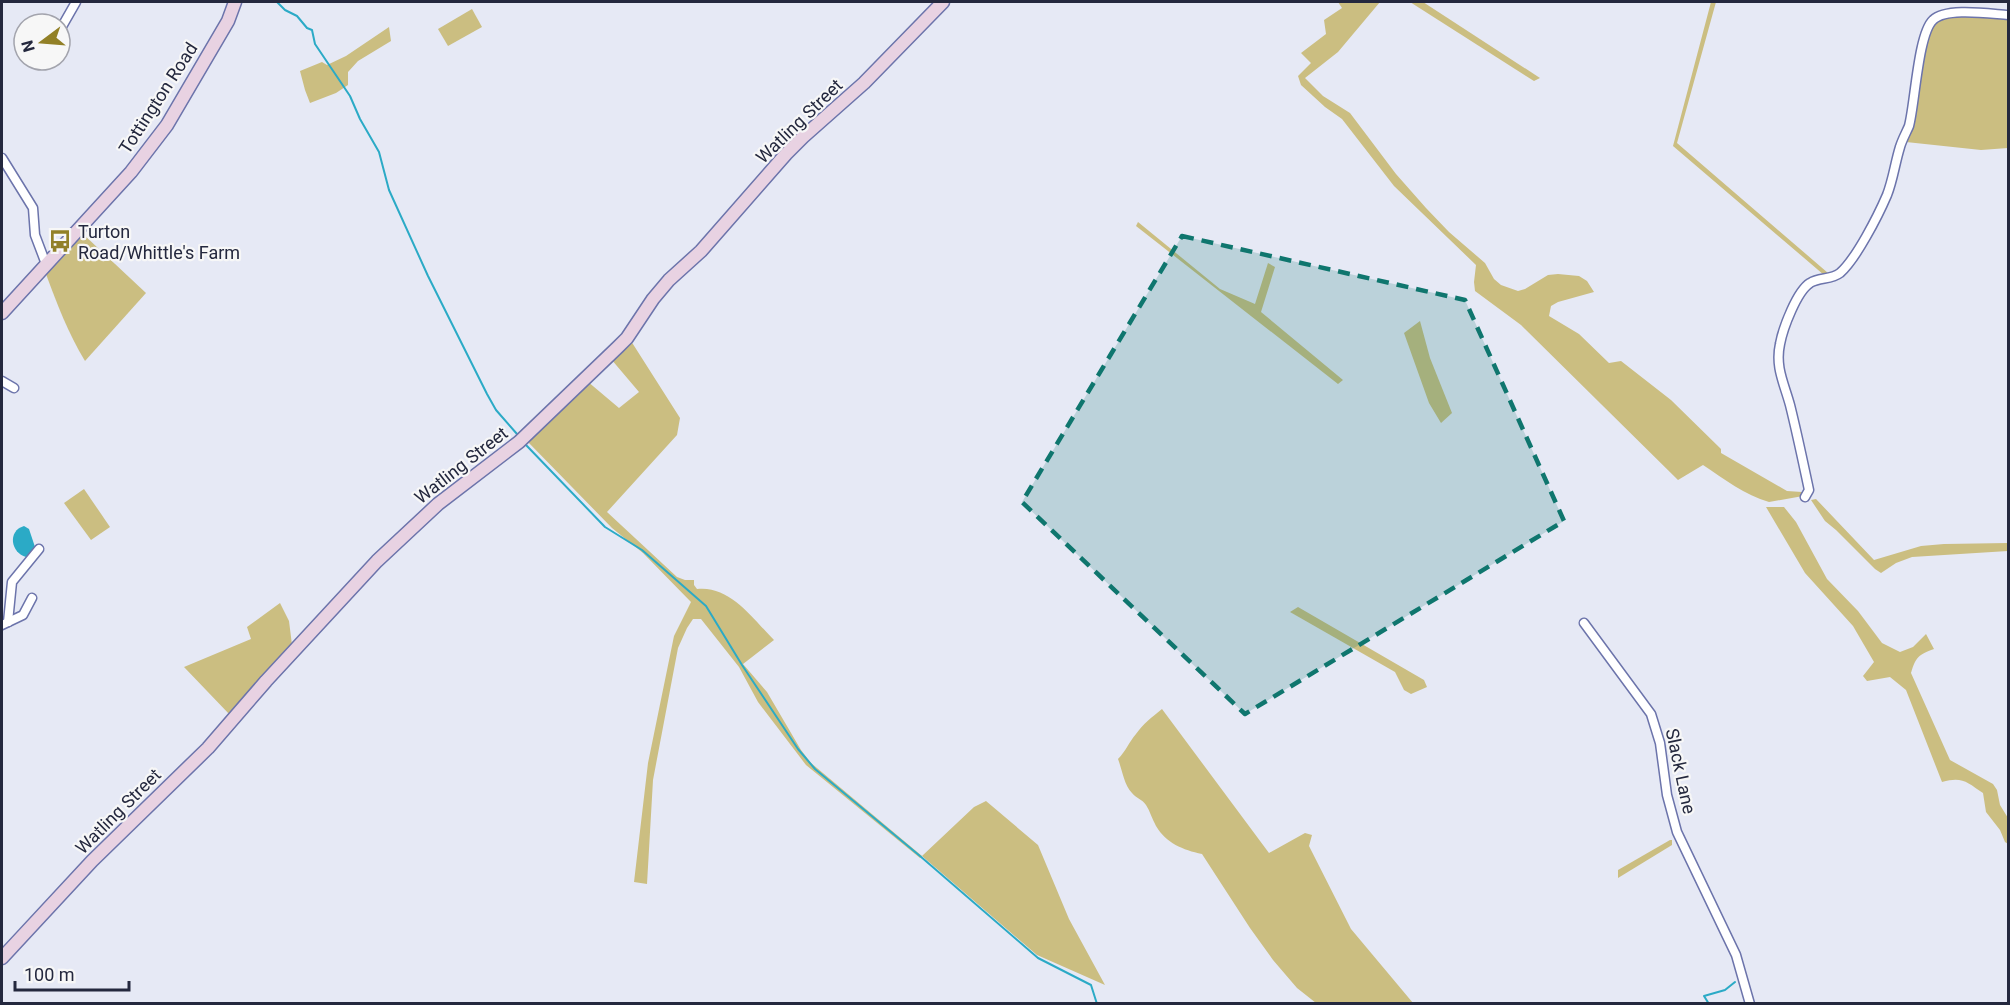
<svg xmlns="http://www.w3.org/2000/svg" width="2010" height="1005" font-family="Roboto,sans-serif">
<rect width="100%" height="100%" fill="#e6e9f5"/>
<g fill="#cbbe81">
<path d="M1338 2H1380L1338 52 1305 78 1323 96 1350 113 1396 174 1426 208 1449 232 1485 263 1494 279 1501 285 1518 291 1525 289 1548 275 1558 274 1579 276 1587 281 1594 292 1558 302 1551 306 1549 316 1579 334 1609 363 1621 361 1671 400 1721 449V453L1787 491 1802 492 1805 489 1803 496 1769 502C1745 495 1724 479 1703 465L1678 480 1521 325 1475 291 1474 282 1476 265 1394 186 1342 119 1325 107 1301 85 1298 76 1311 63 1301 53 1326 34 1324 20 1342 8Z"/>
<path d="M1410 2H1423L1540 78 1534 81Z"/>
<path d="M1711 2H1716L1677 143 1828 273 1824 275 1673 146Z"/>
<path d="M472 9 482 27 448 46 438 29Z"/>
<path d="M1953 16 2008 17V148L1981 150 1906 142 1919 77 1931 29C1936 20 1943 18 1953 16Z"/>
<path d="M389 27 391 41 358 61 348 72V85L336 93 310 103 305 90 300 71 322 62 327 65 346 56Z"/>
<path d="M1138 222 1220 289 1255 304 1268 263 1275 267 1261 312 1343 380 1338 384 1136 226Z"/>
<path d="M83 234 146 293 85 361C68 333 57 304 46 274Z"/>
<path d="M1420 321 1430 358 1452 413 1441 423 1429 403 1404 333Z"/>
<path d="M631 341 680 418 677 435 607 512 677 577 685 580H694V585L697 589C730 585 753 619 774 640L743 664 767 692 801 750 811 763 922 856 974 807 986 801 1038 845 1069 919 1105 985 1037 955 922 856 920 858 806 765 758 702 739 667 701 619H693L687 628 678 648 653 780 647 884 634 882 648 763 674 636 691 602 643 553 612 528 528 442 587 381 619 408 639 392 611 359Z"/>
<path d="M84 489 110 527 91 540 64 503Z"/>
<path d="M1816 499 1874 560 1921 546 1944 544 2008 543V551L1912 557 1896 563 1881 573 1875 569 1836 530 1825 521 1811 500Z"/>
<path d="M1766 507H1784L1796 522 1827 579 1858 611 1882 643 1900 652 1913 647 1926 634 1934 649C1918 655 1916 657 1911 673L1950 760 1993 784 1997 790 2000 805 2008 818V844L2005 842 2000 830 1986 812 1983 793C1967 782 1962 776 1942 782L1906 690 1890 677 1867 681 1863 676 1874 662 1853 626 1805 573Z"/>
<path d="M280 603 289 621 292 645 230 715 184 667 251 639 247 627Z"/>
<path d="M1298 607 1424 680 1427 687 1411 694 1404 690 1395 672 1290 612Z"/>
<path d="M1162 709 1269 853 1305 833 1312 835 1309 846 1351 929 1413 1003H1316L1297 988 1273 960 1250 928 1202 854C1183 850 1166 843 1156 826 1152 819 1150 811 1146 805 1142 799 1136 798 1132 793 1124 785 1122 769 1118 759 1126 751 1129 742 1136 734 1143 724 1152 717 1162 709Z"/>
<path d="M1670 840H1672V845L1618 878V870Z"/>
</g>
<path fill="#2baac6" d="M24 526 29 529 35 547 32 553 26 557C11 553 7 531 24 526Z"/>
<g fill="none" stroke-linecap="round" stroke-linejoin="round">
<g stroke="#2baac6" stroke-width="2">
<path d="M277 2 285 10 297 16 307 28 312 30 315 44 350 96 360 119 379 152 389 190 428 276 487 394 496 410 517 434"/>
<path d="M526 445 605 527 642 550 706 606 742 665 798 749 815 769 920 856 1038 958 1091 985 1097 1004"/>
<path d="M1709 1004 1704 996 1725 990 1735 982"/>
</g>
<g stroke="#6c74ab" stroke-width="11">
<g id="street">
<path d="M60 30 76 2"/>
<path d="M2 158 33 208 35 235 46 264"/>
<path d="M2 381 14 388"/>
<path d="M1805 497 1809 490C1803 462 1797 433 1790 405 1784 383 1775 367 1780 344 1783 328 1797 291 1810 283 1819 277 1831 280 1840 273 1856 259 1878 216 1887 195 1893 180 1895 163 1900 147 1902 140 1906 133 1909 126 1915 104 1918 34 1933 20 1946 7 1991 14 2008 15"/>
<path d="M8 622 12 582 39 549"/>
<path d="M1584 623 1651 714 1660 743 1667 795 1677 832 1736 955 1750 1004"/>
<path d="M2 625 23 615 32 598"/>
</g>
</g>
<g stroke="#6c74ab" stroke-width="15">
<g id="secondary">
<path d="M2 313 131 172 167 125 228 21 235 2"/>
<path d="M2 958 92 861 208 748 266 681 377 561 438 504 519 442 618 347 627 338 653 299 669 280 701 251 786 154 803 137 864 83 943 2"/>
</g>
</g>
<use href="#street" stroke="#fff" stroke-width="8"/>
<use href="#secondary" stroke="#e8d2e2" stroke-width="12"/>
</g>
<path fill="#0f766e" fill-opacity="0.2" stroke="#0f766e" stroke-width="4.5" stroke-dasharray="12 8" stroke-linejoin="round" d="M1182 236 1465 300 1564 521 1245 714 1022 502Z"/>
<defs>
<g id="bus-bare" transform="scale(1.8)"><path d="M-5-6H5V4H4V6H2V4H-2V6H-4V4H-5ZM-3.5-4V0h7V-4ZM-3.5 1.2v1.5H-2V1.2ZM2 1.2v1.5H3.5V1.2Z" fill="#928027" stroke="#f7f7f7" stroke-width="2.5" paint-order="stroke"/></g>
</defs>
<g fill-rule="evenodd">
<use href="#bus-bare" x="60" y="241"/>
</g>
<g text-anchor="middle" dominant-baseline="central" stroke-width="4.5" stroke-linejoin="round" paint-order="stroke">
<g font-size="18" fill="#24283e" stroke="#f7f7f7">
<text transform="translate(158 98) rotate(-57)">Tottington Road</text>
<text transform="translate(799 121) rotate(-44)">Watling Street</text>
<text transform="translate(461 465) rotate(-38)">Watling Street</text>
<text transform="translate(1681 771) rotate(78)">Slack Lane</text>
<text transform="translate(118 811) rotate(-45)">Watling Street</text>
</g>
<g font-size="18" fill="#24283e" stroke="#f7f7f7" text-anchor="start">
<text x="78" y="231">Turton<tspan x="78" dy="21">Road/Whittle's Farm</tspan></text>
</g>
</g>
<rect width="2010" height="1005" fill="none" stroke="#24283e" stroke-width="6"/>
<g transform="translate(42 42) rotate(254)"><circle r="28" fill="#f7f7f7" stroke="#a3a4ad" stroke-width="1.5"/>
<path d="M0-4.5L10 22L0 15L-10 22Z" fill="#928027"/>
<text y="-9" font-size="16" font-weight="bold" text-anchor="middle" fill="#24283e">N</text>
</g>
<path d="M15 981v9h114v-9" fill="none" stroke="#24283e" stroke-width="3"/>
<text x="24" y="981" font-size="18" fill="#24283e" stroke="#f7f7f7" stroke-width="4.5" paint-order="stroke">100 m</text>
</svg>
